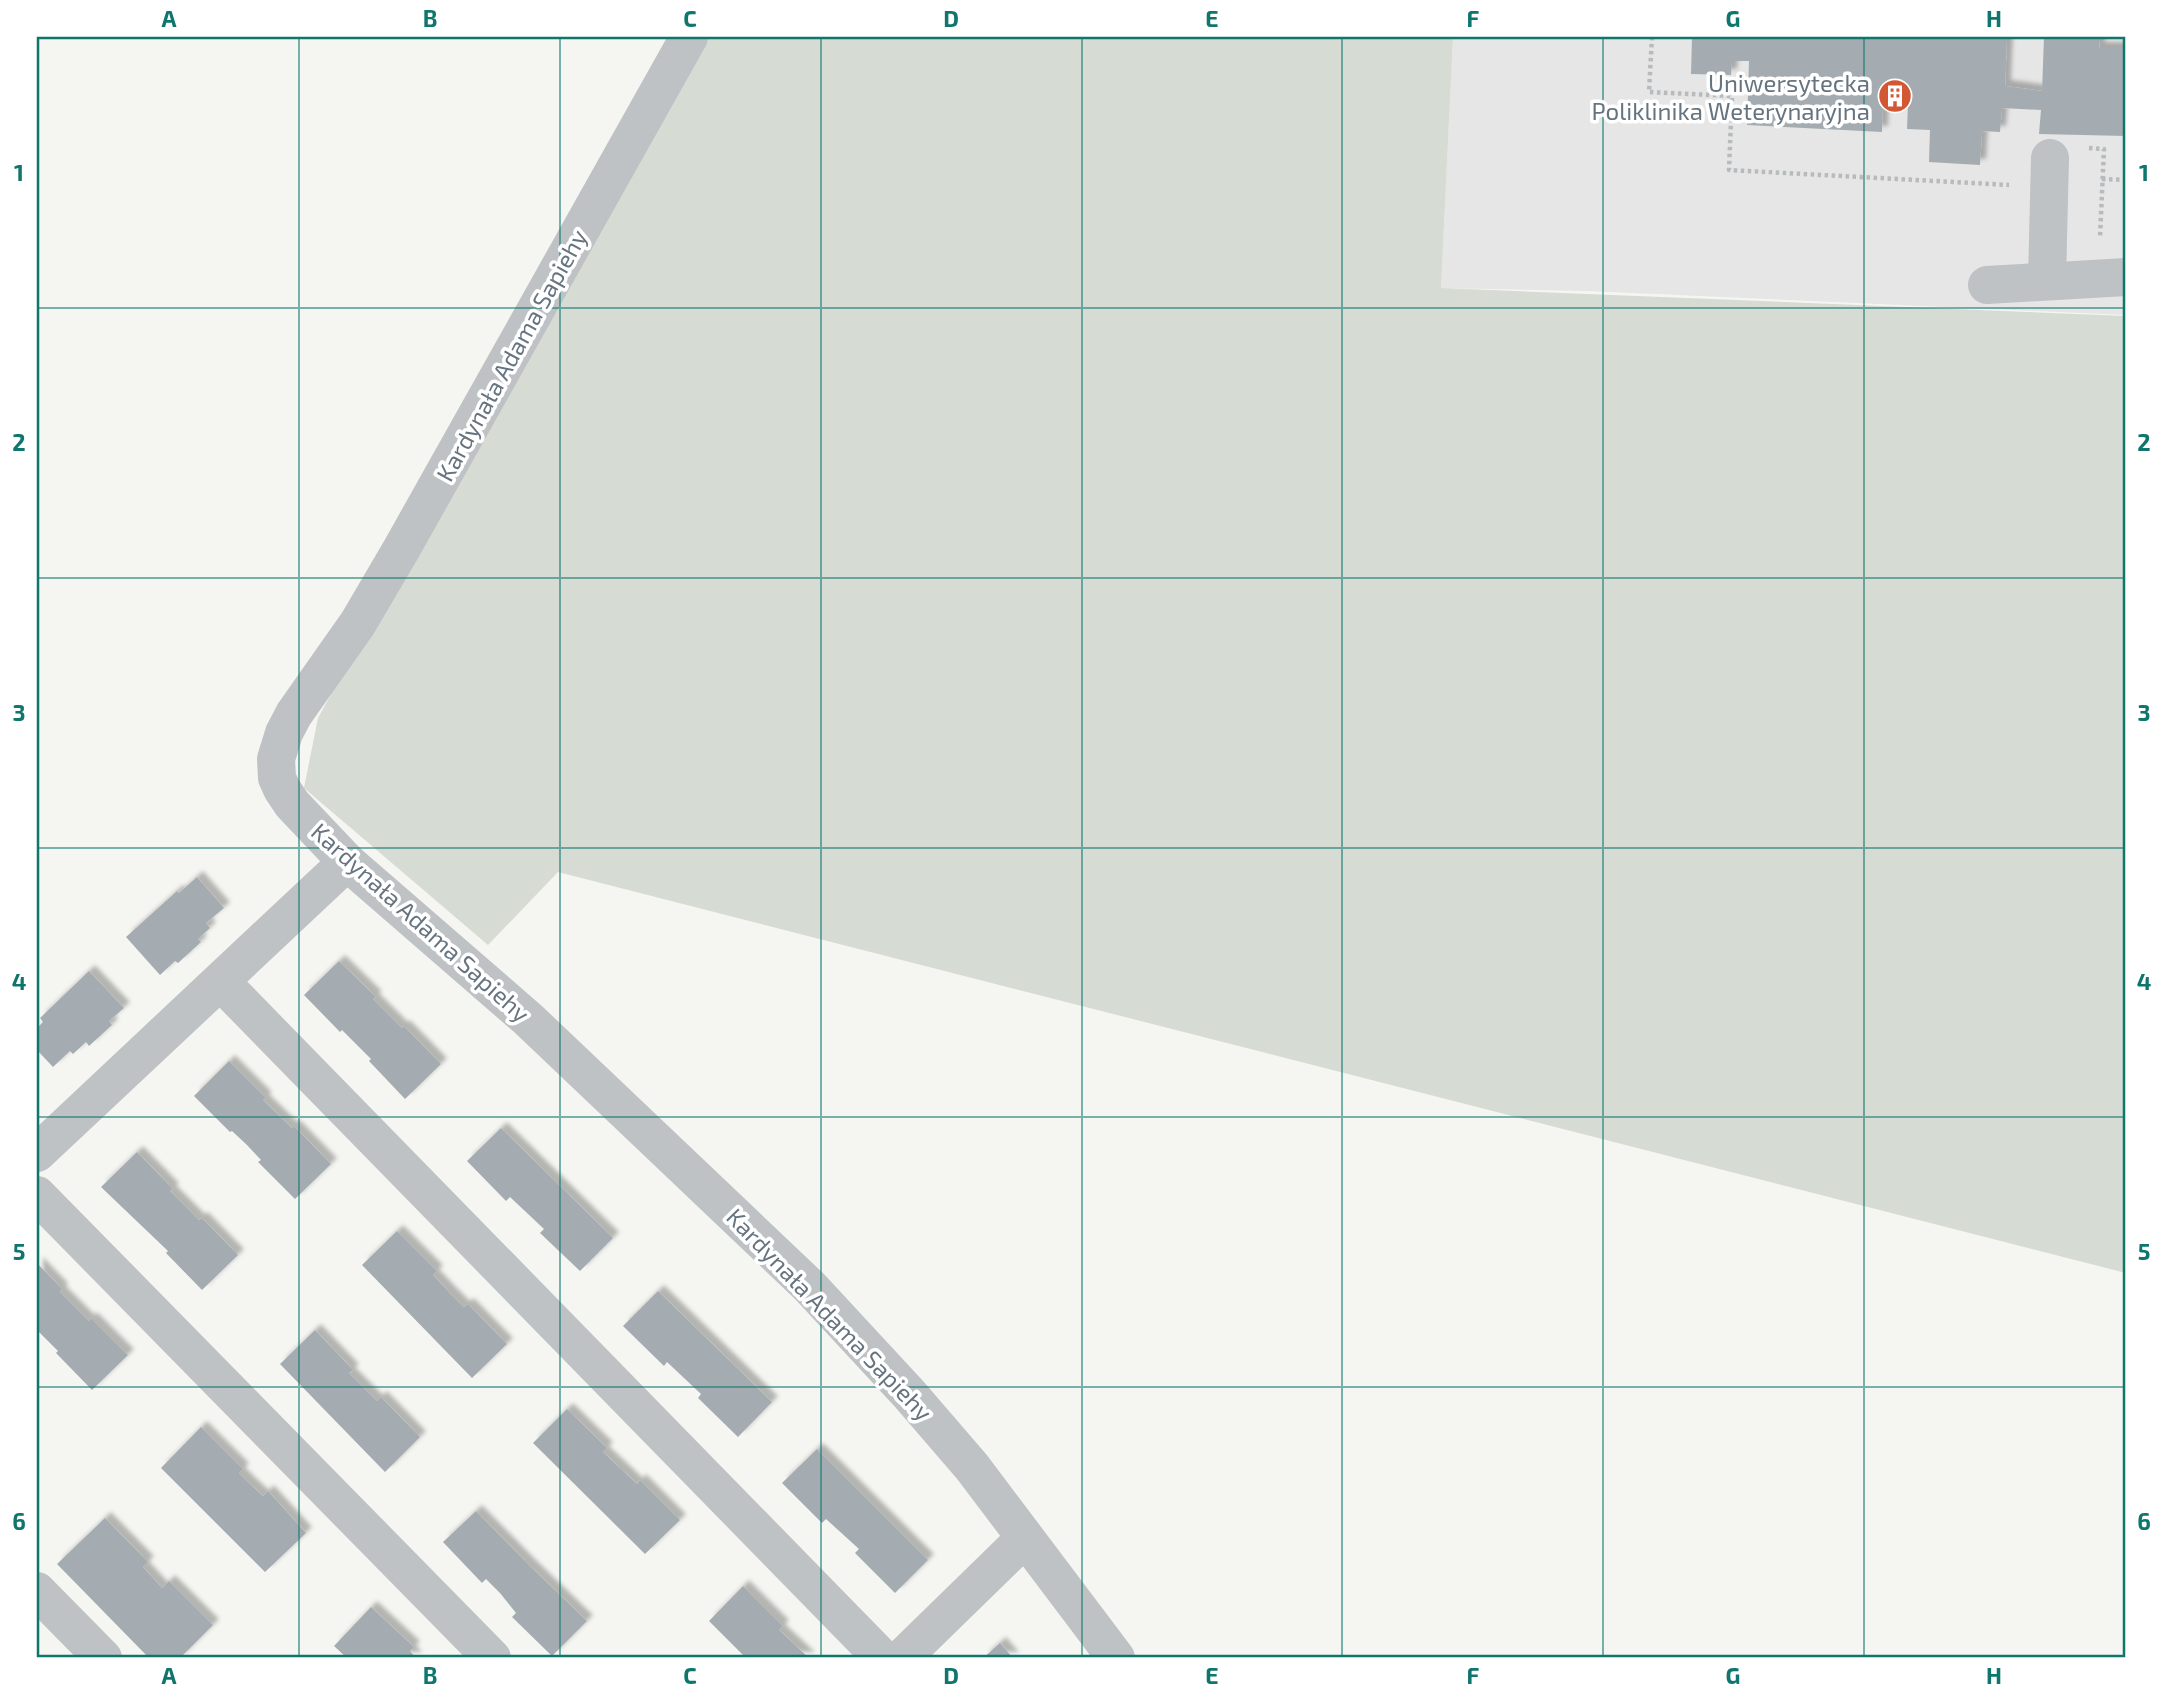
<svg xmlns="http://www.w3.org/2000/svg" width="2163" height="1695" font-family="'Exo 2',sans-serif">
<defs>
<filter id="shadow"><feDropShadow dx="6" dy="-6" stdDeviation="2" flood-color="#0004"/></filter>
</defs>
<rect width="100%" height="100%" fill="#f5f5f1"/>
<path fill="#e5e6e5" d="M1453 37H2126V315L1588 291 1441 288Z"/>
<path fill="#d6dbd3" d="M692 37H1453L1441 288 2126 316V1273L558 872 488 945 304 788 318 718Z"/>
<g fill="#a5acb1" filter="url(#shadow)">
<path d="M1692 37H2007L2005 86 2042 91 2044 37H2100L2099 48H2126V136L2039 134 2041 110 2002 108 2000 132 1982 131 1980 165 1929 162 1930 130 1907 129 1908 103 1883 102 1882 132 1747 125 1749 61H1732L1731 75 1691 74Z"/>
<path d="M197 877 224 908 206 923 210 928 198 939 201 942 178 963 175 961 160 975 126 937 177 891 179 893Z"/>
<path d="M339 961 376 997 373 999 402 1028 404 1026 441 1064 405 1099 369 1061 371 1059 342 1030 340 1032 304 995Z"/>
<path d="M89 971 124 1008 109 1021 112 1025 89 1046 86 1042 73 1054 70 1051 53 1067 37 1050V1028L43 1022 40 1018Z"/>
<path d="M229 1061 266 1098 263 1100 292 1128 294 1126 331 1164 295 1199 258 1162 261 1160 247 1145 232 1131 230 1132 194 1096Z"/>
<path d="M501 1128 613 1238 580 1271 540 1233 544 1229 510 1197 506 1201 467 1161Z"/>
<path d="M137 1152 173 1189 170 1191 199 1220 202 1218 238 1255 202 1290 166 1253 168 1251 101 1187Z"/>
<path d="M397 1231 437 1271 433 1275 449 1292 464 1307 468 1304 507 1344 472 1378 362 1265Z"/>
<path d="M37 1263 62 1289 60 1292 89 1321 91 1318 128 1355 92 1390 56 1353 58 1351 37 1330Z"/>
<path d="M658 1291 772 1402 738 1437 698 1398 701 1394 667 1362 664 1366 623 1326Z"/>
<path d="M315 1330 353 1370 349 1373 377 1401 381 1397 420 1437 385 1472 280 1364Z"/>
<path d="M567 1409 607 1448 603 1452 637 1484 640 1480 680 1520 645 1554 533 1443Z"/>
<path d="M201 1427 243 1469 239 1473 250 1484 263 1496 268 1491 306 1533 265 1572 161 1468Z"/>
<path d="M817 1449 928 1560 895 1593 855 1553 859 1549 826 1519 822 1523 782 1483Z"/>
<path d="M476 1511 529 1565 587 1621 552 1656 512 1617 516 1613 500 1593 486 1579 482 1583 443 1542Z"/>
<path d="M105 1518 148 1562 143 1567 162 1588 169 1581 213 1625 180 1658H149L57 1564Z"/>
<path d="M743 1586 783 1626 779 1630 809 1658H746L709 1621Z"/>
<path d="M371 1607 414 1647 410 1651 416 1658H347L334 1646Z"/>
<path d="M1000 1643 1013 1658H983Z"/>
</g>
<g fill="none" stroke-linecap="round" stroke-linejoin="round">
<g stroke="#b8bbbd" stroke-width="4.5" stroke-dasharray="3.5 3.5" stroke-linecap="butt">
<path d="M1652 37 1649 92 1732 96 1729 170 2009 185"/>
<path d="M2089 148 2104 149 2100 237"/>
<path d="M2102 179 2126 180"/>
</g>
<g stroke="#bec2c5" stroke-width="38">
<path d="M689 37 402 548 358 623 294 714 284 733 276 759 277 778 282 789 292 804 347 862 528 1019 810 1287 910 1395 972 1467 1116 1658"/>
<path d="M2047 281 2050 158"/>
<path d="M1987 285 2126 277"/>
<path d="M221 982 882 1658"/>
<path d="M37 1153 347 862"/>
<path d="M37 1195 492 1658"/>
<path d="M37 1591 103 1658"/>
<path d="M902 1658 1025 1538"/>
</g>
</g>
<path fill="none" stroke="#0f766e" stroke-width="2" stroke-opacity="0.55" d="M299 37V1658M560 37V1658M821 37V1658M1082 37V1658M1342 37V1658M1603 37V1658M1864 37V1658M37 308H2126M37 578H2126M37 848H2126M37 1117H2126M37 1387H2126"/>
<defs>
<g id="building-disc" transform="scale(1.75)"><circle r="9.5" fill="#d35732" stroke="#fff"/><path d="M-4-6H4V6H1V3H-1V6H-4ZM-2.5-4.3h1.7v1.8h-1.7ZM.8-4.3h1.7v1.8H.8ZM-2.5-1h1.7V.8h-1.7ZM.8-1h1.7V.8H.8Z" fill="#fff"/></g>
</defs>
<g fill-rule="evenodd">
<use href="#building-disc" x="1895" y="96"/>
</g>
<g text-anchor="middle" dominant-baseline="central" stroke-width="7" stroke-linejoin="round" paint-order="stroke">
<g font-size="24" fill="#667480" stroke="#fff" text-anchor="end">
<text x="1870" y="82">Uniwersytecka<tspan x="1870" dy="28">Poliklinika Weterynaryjna</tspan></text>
</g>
<g font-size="24" fill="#667480" stroke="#fff">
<text transform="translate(511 355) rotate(-61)">Kardynała Adama Sapiehy</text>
<text transform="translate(421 922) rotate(42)">Kardynała Adama Sapiehy</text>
<text transform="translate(830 1314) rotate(46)">Kardynała Adama Sapiehy</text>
</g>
</g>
<rect width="2163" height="1695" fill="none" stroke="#ffffff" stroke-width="77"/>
<rect x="38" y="38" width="2086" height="1618" fill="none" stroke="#0f766e" stroke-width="2.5"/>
<g font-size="23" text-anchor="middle" font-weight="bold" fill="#0f766e">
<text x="169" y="27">A</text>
<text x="430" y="27">B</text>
<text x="690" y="27">C</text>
<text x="951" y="27">D</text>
<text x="1212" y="27">E</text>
<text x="1473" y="27">F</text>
<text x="1733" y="27">G</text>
<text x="1994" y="27">H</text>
<text x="19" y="181">1</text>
<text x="2144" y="181">1</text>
<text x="19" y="451">2</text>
<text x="2144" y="451">2</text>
<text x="19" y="721">3</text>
<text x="2144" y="721">3</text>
<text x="19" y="990">4</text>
<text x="2144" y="990">4</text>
<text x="19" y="1260">5</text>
<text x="2144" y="1260">5</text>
<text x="19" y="1530">6</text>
<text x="2144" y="1530">6</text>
<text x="169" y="1684">A</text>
<text x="430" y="1684">B</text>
<text x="690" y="1684">C</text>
<text x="951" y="1684">D</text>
<text x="1212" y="1684">E</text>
<text x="1473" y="1684">F</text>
<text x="1733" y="1684">G</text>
<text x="1994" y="1684">H</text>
</g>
</svg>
